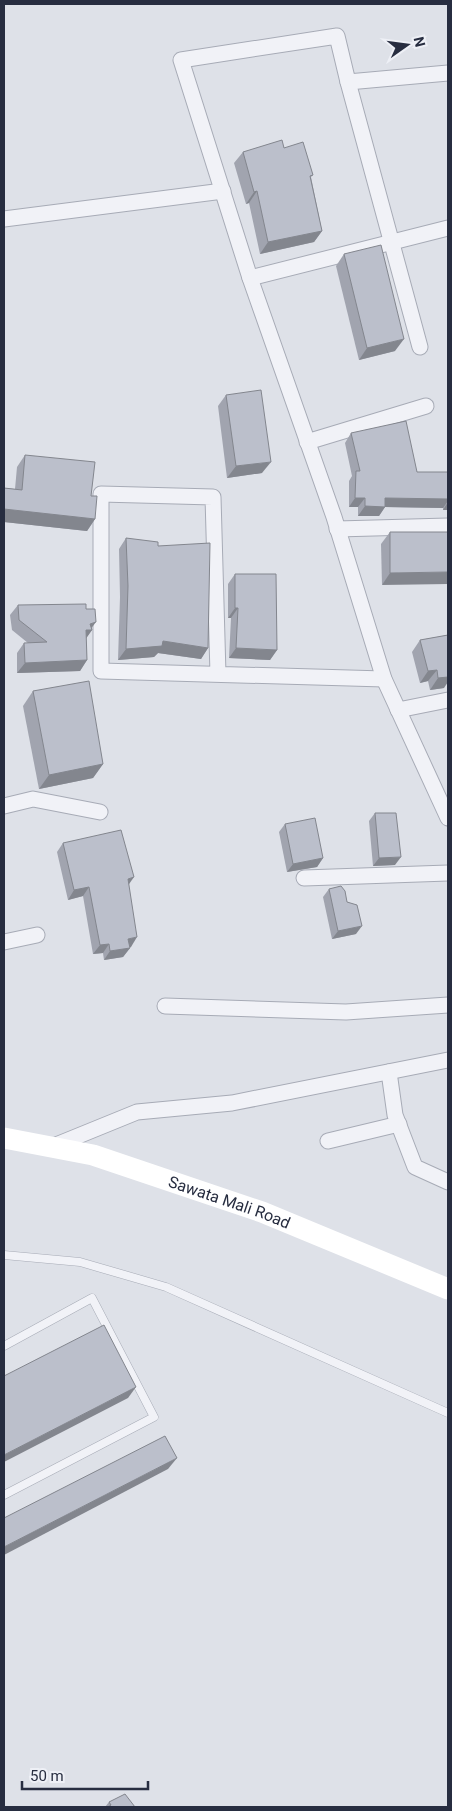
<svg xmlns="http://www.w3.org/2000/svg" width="452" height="1811" font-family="Roboto,sans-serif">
<rect width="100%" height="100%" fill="#dee1e8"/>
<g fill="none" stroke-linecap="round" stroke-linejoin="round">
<g stroke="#a7abb6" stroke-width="9">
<g id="lane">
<path d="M4 1255 80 1262 166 1287 448 1413"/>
<path d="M4 1346 92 1298 154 1417 4 1495"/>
</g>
</g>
<g stroke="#a7abb6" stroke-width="17">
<g id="street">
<path d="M448 73 348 82 337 36 181 60 250 278 334 517 384 679 448 818"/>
<path d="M348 82 420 347"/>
<path d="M4 219 223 191"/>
<path d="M250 278 448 228"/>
<path d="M307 442 426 406"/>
<path d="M337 529 448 526"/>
<path d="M218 674 213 497 101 494V671L384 679"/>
<path d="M398 710 448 700"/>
<path d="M4 806 33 799 100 812"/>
<path d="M304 878 448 873"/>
<path d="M4 942 37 935"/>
<path d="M165 1006 346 1012 448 1005"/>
<path d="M389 1072 395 1115 415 1167 448 1182"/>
<path d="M328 1141 399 1124"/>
<path d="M51 1147 137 1112 232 1103 448 1060"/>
</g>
</g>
<use href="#lane" stroke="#f1f2f7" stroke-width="8"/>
<use href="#street" stroke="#f1f2f7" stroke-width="15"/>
<path stroke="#fff" stroke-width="21" id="s1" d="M4 1138 93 1155 262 1212 448 1289"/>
</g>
<g fill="#a1a4af">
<path d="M284 148 313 175 311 177 322 231 314 242 260 254 249 203 246 204 234 163 243 152Z"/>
<path d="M344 254 395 351 359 360 336 266Z"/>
<path d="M226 395 262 473 227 478 218 406Z"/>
<path d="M351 433 417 472H448V510H443V508L385 507 379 516H358V507H349V481L352 476 345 443Z"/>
<path d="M25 455 91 496 95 519 87 531 4 522V488L15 489 17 467Z"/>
<path d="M390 532H448L382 585 381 544Z"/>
<path d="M126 538 158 546 208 648 201 659 158 653 154 657 118 660 120 597 119 549Z"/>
<path d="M235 574 277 650 270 660 229 658 231 618H228V584Z"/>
<path d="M18 605 86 609 92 630 86 638 87 660 80 671 17 673V653L24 643H28L12 630 10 615Z"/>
<path d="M448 635 444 688 430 690 428 681 420 683 412 652 420 640Z"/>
<path d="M33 691 103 764 93 778 39 789 23 706Z"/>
<path d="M375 813 395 865 373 866 369 821Z"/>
<path d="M285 824 323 858 317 867 287 872 279 832Z"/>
<path d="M63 843 131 947H130V948L123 957 104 960 103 953 93 954 83 896 68 900 57 852Z"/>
<path d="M329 889 347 902 356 934 332 939 323 897Z"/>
<path d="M109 1802 135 1807H105Z"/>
</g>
<g fill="#83868e">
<path d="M257 191 249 203 246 204 254 192Z"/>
<path d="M322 231 314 242 260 254 268 242Z"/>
<path d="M404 339 395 351 359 360 367 348Z"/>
<path d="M271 462 262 473 227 478 236 466Z"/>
<path d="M355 498H365L358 507H349Z"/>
<path d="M385 498 448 499V501L443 508 385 507 379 516H358L365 506Z"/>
<path d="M448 502V510H443Z"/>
<path d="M4 509 95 519 87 531 4 522Z"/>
<path d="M448 572V584L382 585 390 573Z"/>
<path d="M235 608H238L231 618H228Z"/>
<path d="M96 622 90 630H92L85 640H79L90 624Z"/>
<path d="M163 641 208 648 201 659 158 653 154 657 118 660 126 649Z"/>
<path d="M236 648 277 650 270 660 229 658Z"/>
<path d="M87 660 80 671 17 673 25 663Z"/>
<path d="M437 670 428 681 420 683 428 671Z"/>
<path d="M448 674V682L444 688 430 690 438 678Z"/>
<path d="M103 764 93 778 39 789 49 775Z"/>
<path d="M401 857 395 865 373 866 379 858Z"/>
<path d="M323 858 317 867 287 872 293 864Z"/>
<path d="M134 877 127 887 128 879Z"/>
<path d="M89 887 83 896 68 900 74 890Z"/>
<path d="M362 926 356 934 332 939 338 931Z"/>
<path d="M137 937 131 947 122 948 128 939Z"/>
<path d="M109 944 103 953 93 954 100 945Z"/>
<path d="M130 948 123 957 104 960 110 951Z"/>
<path d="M136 1387 128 1398 4 1462V1455Z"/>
<path d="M177 1458 168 1469 4 1555V1547Z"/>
</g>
<g fill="#bbbfcb" stroke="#83868e">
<path d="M282 140 284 148 303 142 313 175 310 176 322 231 268 242 257 191 254 192 243 152Z"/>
<path d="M381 245 404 339 367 348 344 254Z"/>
<path d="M261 390 271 462 236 466 226 395Z"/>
<path d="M406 421 417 472H448V499L385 498V507L365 506V498H355L356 471H360L351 433Z"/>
<path d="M25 455 95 462 91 496H97L95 519 4 509V488L22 490Z"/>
<path d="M390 532H448V572L390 573Z"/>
<path d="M126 538 158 542V546L210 543 208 648 163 641 162 646 126 649 128 586Z"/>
<path d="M235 574H276L277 650 236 648 238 608H235Z"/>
<path d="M86 604V609H95L96 622 90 624 92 630H86L87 660 25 663 24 643 47 642 19 620 18 605Z"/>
<path d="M448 635V677L438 678 437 670 428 671 420 640Z"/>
<path d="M89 681 103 764 49 775 33 691Z"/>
<path d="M375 813H396L401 857 379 858Z"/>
<path d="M315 818 323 858 293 864 285 824Z"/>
<path d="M121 830 134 877 128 879 137 937 128 939 130 948 110 951 109 944 100 945 89 887 74 890 63 843Z"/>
<path d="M341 886 345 891 347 902 357 905 362 926 338 931 329 889Z"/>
<path d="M104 1325 136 1387 4 1455V1376Z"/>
<path d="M165 1436 177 1458 4 1547V1518Z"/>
<path d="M125 1794 135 1807H108L111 1805 109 1802Z"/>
</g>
<g text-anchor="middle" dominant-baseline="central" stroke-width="4.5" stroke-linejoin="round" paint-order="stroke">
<g font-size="16" fill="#272d40" stroke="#eef0f6">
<text stroke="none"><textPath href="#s1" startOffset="235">Sawata Mali Road</textPath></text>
</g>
</g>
<rect width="452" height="1811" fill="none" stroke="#272d40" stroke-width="10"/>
<g transform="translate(407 45) rotate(76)" stroke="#eef0f6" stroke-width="4" paint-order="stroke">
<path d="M0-4L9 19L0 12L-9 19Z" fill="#272d40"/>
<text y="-8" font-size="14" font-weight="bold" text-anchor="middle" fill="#272d40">N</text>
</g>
<path d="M22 1781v8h126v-8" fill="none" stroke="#272d40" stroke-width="2.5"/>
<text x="30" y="1781" font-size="15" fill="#272d40" stroke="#eef0f6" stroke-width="4" paint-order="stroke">50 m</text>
</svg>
